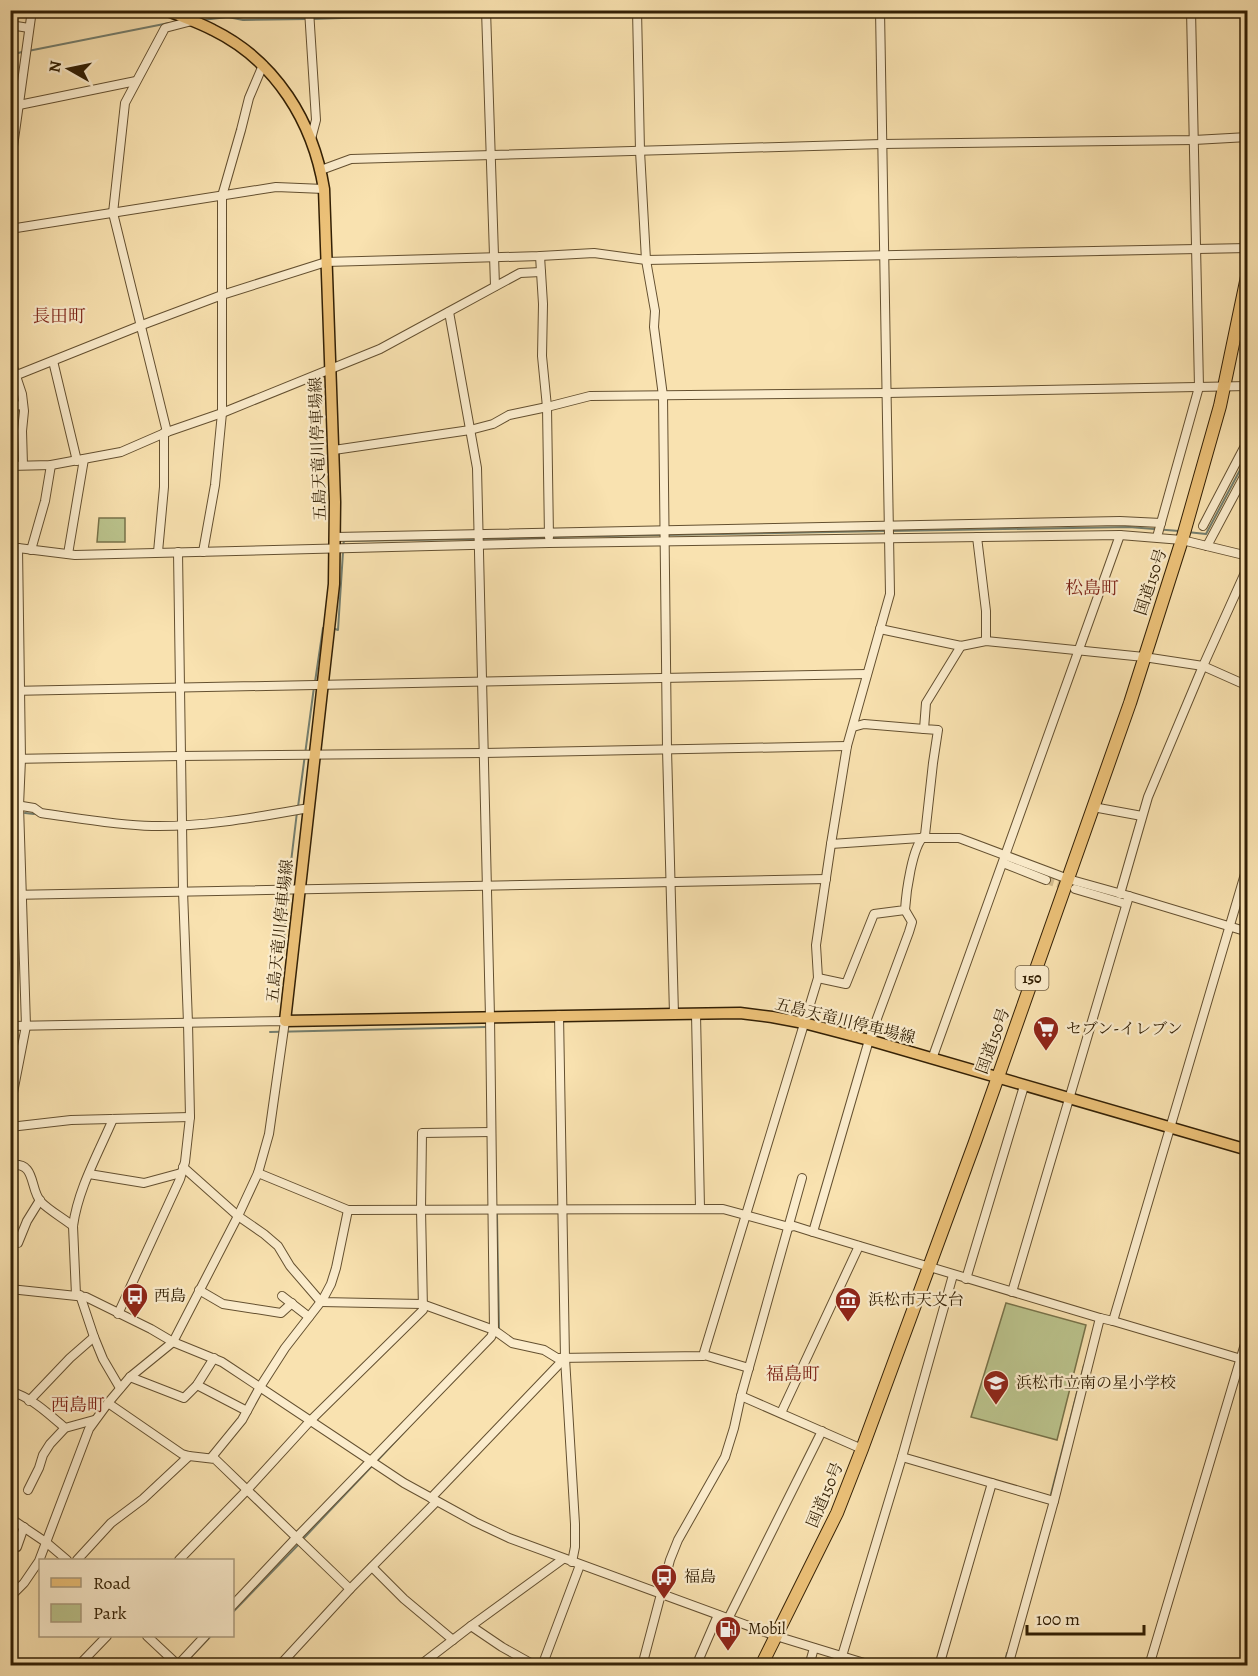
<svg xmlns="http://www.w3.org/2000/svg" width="1258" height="1676" font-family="Alegreya,'Noto Serif JP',serif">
<rect width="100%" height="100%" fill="#f9e2b0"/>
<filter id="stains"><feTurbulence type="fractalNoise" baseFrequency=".00333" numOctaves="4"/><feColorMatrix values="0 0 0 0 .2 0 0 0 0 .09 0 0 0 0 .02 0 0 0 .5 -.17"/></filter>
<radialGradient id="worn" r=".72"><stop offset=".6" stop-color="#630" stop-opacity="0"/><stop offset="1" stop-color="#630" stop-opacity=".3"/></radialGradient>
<g fill="#bbc48d" stroke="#777249" stroke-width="1.5">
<path d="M99 518H125V542H97Z"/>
<path d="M1006 1303 1086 1325 1057 1440 971 1417Z"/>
</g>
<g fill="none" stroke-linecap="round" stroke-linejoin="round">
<g stroke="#747e6e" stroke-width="2">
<path d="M303 10 304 18"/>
<path d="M490 13 566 10"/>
<path d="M313 19 484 13"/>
<path d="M202 20 228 17 243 20 307 19"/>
<path d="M28 51 169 23"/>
<path d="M10 55 22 52"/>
<path d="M891 531 1129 527 1179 531"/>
<path d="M1187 532 1206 534 1248 455"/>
<path d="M552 537 885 531"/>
<path d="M343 546 344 541 546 538"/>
<path d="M335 629 338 630 343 552"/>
<path d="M315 682 323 628"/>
<path d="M298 807 314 687"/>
<path d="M25 813 34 814"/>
<path d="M288 887 297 812"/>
<path d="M283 956 287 893"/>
<path d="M270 1032 486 1027"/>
<path d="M497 1215 499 1329"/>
<path d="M377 1461 408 1428"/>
<path d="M1051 1494 1084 1365"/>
<path d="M303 1539 373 1465"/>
<path d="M232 1613 299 1544"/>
<path d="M187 1661 211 1636"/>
<path d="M1004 1666 1007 1653"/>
</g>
<path stroke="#d1bb8e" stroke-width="8" stroke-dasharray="8 4" stroke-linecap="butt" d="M1046 880 1069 887"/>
<g stroke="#645030" stroke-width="10">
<g id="minor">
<path d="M309 10 316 120 311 139"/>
<path d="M486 10 495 286"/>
<path d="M637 10 640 151 646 260 655 311 654 327 663 396 667 749 674 1014"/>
<path d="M10 25 29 28"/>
<path d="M19 105 136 81"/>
<path d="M10 168 32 10"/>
<path d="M321 170 351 159 882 144 1194 140 1248 137"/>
<path d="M10 229 276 187 324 189"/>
<path d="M540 256 543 304 542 356 547 407 549 537"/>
<path d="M10 358 22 394 24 411 22 431 23 465"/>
<path d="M53 361 77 461"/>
<path d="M17 375 142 325 222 295 326 262 540 256 594 253 646 260 1248 248"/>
<path d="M10 406 23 405"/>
<path d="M167 432 113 213 125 103 165 28 192 21"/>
<path d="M334 450 470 430 493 424 509 415 547 407 590 396 887 393 1248 386"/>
<path d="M10 466 51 465 121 452 167 432 222 413 380 349 520 273 541 272"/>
<path d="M1203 526 1248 440"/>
<path d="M335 537 1120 521 1161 523"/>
<path d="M977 537 986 611V641"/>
<path d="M1157 537 1199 387 1191 10"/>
<path d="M1207 546 1248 469"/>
<path d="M10 547 75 555 549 543 1120 535 1182 540 1248 556"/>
<path d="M31 550 45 501 51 465"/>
<path d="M158 552 164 487V433"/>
<path d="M203 552 215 485 222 413V196L241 130 249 98 263 65"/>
<path d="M68 554 84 459"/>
<path d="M880 629 961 646 986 641 1144 657 1203 666 1248 686"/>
<path d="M10 691 867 674"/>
<path d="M853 727 864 724 924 729"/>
<path d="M10 759 181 756 483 753 847 746"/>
<path d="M10 804 34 808 41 813C77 818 115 825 152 826 205 827 257 817 309 808"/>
<path d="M1093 807 1142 816"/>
<path d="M831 844 920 838H959L1068 879 1129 896 1248 932"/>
<path d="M1003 863 1046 880"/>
<path d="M1075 889 1126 904"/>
<path d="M1120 894 1148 797 1203 666 1248 566"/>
<path d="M10 895 826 879"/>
<path d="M818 978 846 984 874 914 905 910C906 894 912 845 925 835L933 763 938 730 924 729 926 703 961 646"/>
<path d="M696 1014 700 1208"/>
<path d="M559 1015 565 1358 575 1524V1547L572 1562"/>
<path d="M10 1026 285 1021 269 1134 258 1173 238 1216 173 1342 130 1377 108 1403 89 1429 39 1561 24 1583 10 1597"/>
<path d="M932 1059 1120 535"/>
<path d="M10 1108 26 1026 19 806 21 759 18 548"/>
<path d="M10 1127 71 1120 190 1117"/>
<path d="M10 1165C37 1161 29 1189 41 1202 50 1211 63 1218 73 1226"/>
<path d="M183 1167 238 1216 264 1234 278 1246 290 1266 321 1302 422 1304 494 1330 512 1343 544 1350 557 1358 703 1356 818 978 816 945 831 844 847 746 890 594 880 10"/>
<path d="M258 1173 348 1210 723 1209 789 1227 794 1226 813 1232 1100 1318 1113 1321 1248 1361"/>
<path d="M89 1174 144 1183 181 1173"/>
<path d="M813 1232 869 1040 909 932 912 922 905 910"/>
<path d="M18 1243 27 1221 40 1200"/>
<path d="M966 1279 1024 1086"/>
<path d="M10 1289 86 1297 151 1329 173 1342 222 1362 404 1483 475 1522 509 1538 776 1636 874 1666"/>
<path d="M199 1290 223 1304 281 1313 292 1303"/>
<path d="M1012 1292 1129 896"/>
<path d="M76 1295 73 1226C78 1189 98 1154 113 1119"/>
<path d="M80 1295 94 1337 103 1359 120 1388"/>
<path d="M282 1296 309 1317"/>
<path d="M118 1314 180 1179 185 1162 190 1117 188 1023 183 891 178 552"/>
<path d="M1113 1321 1248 864"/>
<path d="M704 1355 749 1368"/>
<path d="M130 1377 184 1398 197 1385 214 1358"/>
<path d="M197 1385 247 1411"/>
<path d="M10 1393 12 1392C31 1397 50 1415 65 1428"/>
<path d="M741 1396 862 1449"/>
<path d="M29 1401 70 1358 94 1337"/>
<path d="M108 1403 182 1454 189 1456 215 1459 350 1589"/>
<path d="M781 1413 859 1246"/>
<path d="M902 1457 1054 1501"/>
<path d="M211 1458 242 1420 260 1387 285 1348 323 1299 331 1284 336 1268 348 1210"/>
<path d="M28 1490 39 1468 43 1455 50 1444 65 1428 94 1420"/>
<path d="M431 1498 565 1358"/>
<path d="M10 1518 47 1543 67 1560"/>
<path d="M10 1546 17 1547 24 1527"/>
<path d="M77 1560 111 1523 143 1499 189 1456"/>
<path d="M179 1560 247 1490 311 1420 423 1310 421 1209 422 1133 491 1132"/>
<path d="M372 1567 404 1599 453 1640"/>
<path d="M232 1606 296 1538 491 1337 494 1330 490 1017 477 468 449 312"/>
<path d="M728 1619 822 1431"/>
<path d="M471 1626 502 1647 536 1666"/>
<path d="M147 1636 179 1666"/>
<path d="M842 1656 902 1457 953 1275"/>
<path d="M78 1666 107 1636"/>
<path d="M177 1666 205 1636"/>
<path d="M279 1666 350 1589 436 1502"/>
<path d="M419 1666 471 1626 563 1559"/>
<path d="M542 1666 580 1565"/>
<path d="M642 1666 670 1560 678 1540 725 1457 734 1428 741 1396 802 1178"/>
<path d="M696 1666 718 1615"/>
<path d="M809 1666 814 1648"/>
<path d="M939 1666 992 1483"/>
<path d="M1008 1666 1054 1501 1100 1318"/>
<path d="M1149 1666 1248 1334"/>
</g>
</g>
<g stroke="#332005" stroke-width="13">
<path id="major" d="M166 10C182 17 198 22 213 30 276 61 313 122 324 189L335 502 334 584 285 1021 674 1014 740 1013 772 1017 804 1023 869 1040 1248 1150"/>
</g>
<g stroke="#332005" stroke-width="14">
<path id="highway" d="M761 1666 837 1513 862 1449 975 1142 1130 703 1182 540 1220 406 1248 272"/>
</g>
<use href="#minor" stroke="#fbeccc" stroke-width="8"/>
<use href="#major" stroke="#ecc178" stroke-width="10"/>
<use href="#highway" stroke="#ecc178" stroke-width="12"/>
</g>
<defs>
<g id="supermarket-pin" transform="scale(1.35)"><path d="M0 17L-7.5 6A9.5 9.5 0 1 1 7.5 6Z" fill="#8f2418" stroke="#fbeccc"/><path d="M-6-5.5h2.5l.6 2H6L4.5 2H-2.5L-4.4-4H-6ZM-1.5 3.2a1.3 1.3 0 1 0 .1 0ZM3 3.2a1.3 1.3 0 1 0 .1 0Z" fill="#fff"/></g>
<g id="bus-pin" transform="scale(1.35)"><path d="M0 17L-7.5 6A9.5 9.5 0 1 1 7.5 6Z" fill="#8f2418" stroke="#fbeccc"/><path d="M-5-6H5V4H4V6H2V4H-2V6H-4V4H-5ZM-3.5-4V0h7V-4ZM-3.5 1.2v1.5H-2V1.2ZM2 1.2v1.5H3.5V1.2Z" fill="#fff"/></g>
<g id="museum-pin" transform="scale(1.35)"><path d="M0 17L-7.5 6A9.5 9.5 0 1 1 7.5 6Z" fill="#8f2418" stroke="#fbeccc"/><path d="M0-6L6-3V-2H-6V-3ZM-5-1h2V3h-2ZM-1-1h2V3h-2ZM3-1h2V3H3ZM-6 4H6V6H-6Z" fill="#fff"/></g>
<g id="school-pin" transform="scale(1.35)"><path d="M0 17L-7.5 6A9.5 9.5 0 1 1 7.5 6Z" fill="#8f2418" stroke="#fbeccc"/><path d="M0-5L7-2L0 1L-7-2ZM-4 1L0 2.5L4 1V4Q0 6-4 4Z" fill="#fff"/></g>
<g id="fuel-pin" transform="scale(1.35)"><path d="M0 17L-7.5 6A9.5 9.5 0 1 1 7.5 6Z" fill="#8f2418" stroke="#fbeccc"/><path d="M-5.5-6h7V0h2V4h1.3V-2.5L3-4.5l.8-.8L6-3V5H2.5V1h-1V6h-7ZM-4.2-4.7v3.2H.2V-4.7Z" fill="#fff"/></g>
</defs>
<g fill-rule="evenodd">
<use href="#supermarket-pin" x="1046" y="1029"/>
<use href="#bus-pin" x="135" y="1296"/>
<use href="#museum-pin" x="848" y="1300"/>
<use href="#school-pin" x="996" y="1383"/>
<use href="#bus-pin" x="664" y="1577"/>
<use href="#fuel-pin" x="728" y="1629"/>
</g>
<g text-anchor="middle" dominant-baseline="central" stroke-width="4.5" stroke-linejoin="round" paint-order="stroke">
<rect fill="#fbeccc" stroke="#6f5d41" stroke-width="1.5" x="1015.5" y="966" width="33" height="24" rx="4.5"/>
<g font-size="15" font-weight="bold" fill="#332005">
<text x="1032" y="978">150</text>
</g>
<g font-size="16" fill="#332005" stroke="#fbeccc">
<text transform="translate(318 449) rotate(-92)">五島天竜川停車場線</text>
<text transform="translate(1151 582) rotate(-72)">国道150号</text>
<text transform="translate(280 931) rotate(-84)">五島天竜川停車場線</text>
<text transform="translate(845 1021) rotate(14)">五島天竜川停車場線</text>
<text transform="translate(993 1041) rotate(-70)">国道150号</text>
<text transform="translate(825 1495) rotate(-67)">国道150号</text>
</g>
<g font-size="16" fill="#332005" stroke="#fbeccc" text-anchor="start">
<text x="1066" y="1029">セブン-イレブン</text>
<text x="154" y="1296">西島</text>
<text x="868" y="1300">浜松市天文台</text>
<text x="1016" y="1383">浜松市立南の星小学校</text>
<text x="684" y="1577">福島</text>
<text x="748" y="1629">Mobil</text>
</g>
<g font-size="18" fill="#7a1f14" stroke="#fbeccc">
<text x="59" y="316">長田町</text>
<text x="1092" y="588">松島町</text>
<text x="793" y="1374">福島町</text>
<text x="78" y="1405">西島町</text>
</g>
</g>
<rect width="1258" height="1676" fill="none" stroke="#f9e2b0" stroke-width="36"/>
<rect x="12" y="12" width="1234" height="1652" fill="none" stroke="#332005" stroke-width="3"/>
<rect x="18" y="18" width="1222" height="1640" fill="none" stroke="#332005" stroke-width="1.5"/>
<rect x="39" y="1559" width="195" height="78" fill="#fbeccc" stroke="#ab9a7c" stroke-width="1.5"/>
<rect x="51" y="1578" width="30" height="9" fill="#ecc178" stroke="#ab9a7c" stroke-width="1.5"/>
<text x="93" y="1589" font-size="18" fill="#332005">Road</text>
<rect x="51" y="1604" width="30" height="18" fill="#bbc48d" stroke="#ab9a7c" stroke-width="1.5"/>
<text x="93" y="1619" font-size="18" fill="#332005">Park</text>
<g transform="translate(69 69) rotate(279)" stroke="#fbeccc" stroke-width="4.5" paint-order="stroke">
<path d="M0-4.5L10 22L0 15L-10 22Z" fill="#332005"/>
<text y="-9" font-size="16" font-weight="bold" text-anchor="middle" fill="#332005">N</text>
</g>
<path d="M1027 1625v9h117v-9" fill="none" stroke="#332005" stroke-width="3"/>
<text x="1036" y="1625" font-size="18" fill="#332005" stroke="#fbeccc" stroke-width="4.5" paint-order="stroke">100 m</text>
<rect width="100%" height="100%" filter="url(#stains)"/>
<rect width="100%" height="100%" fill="url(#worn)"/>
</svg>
